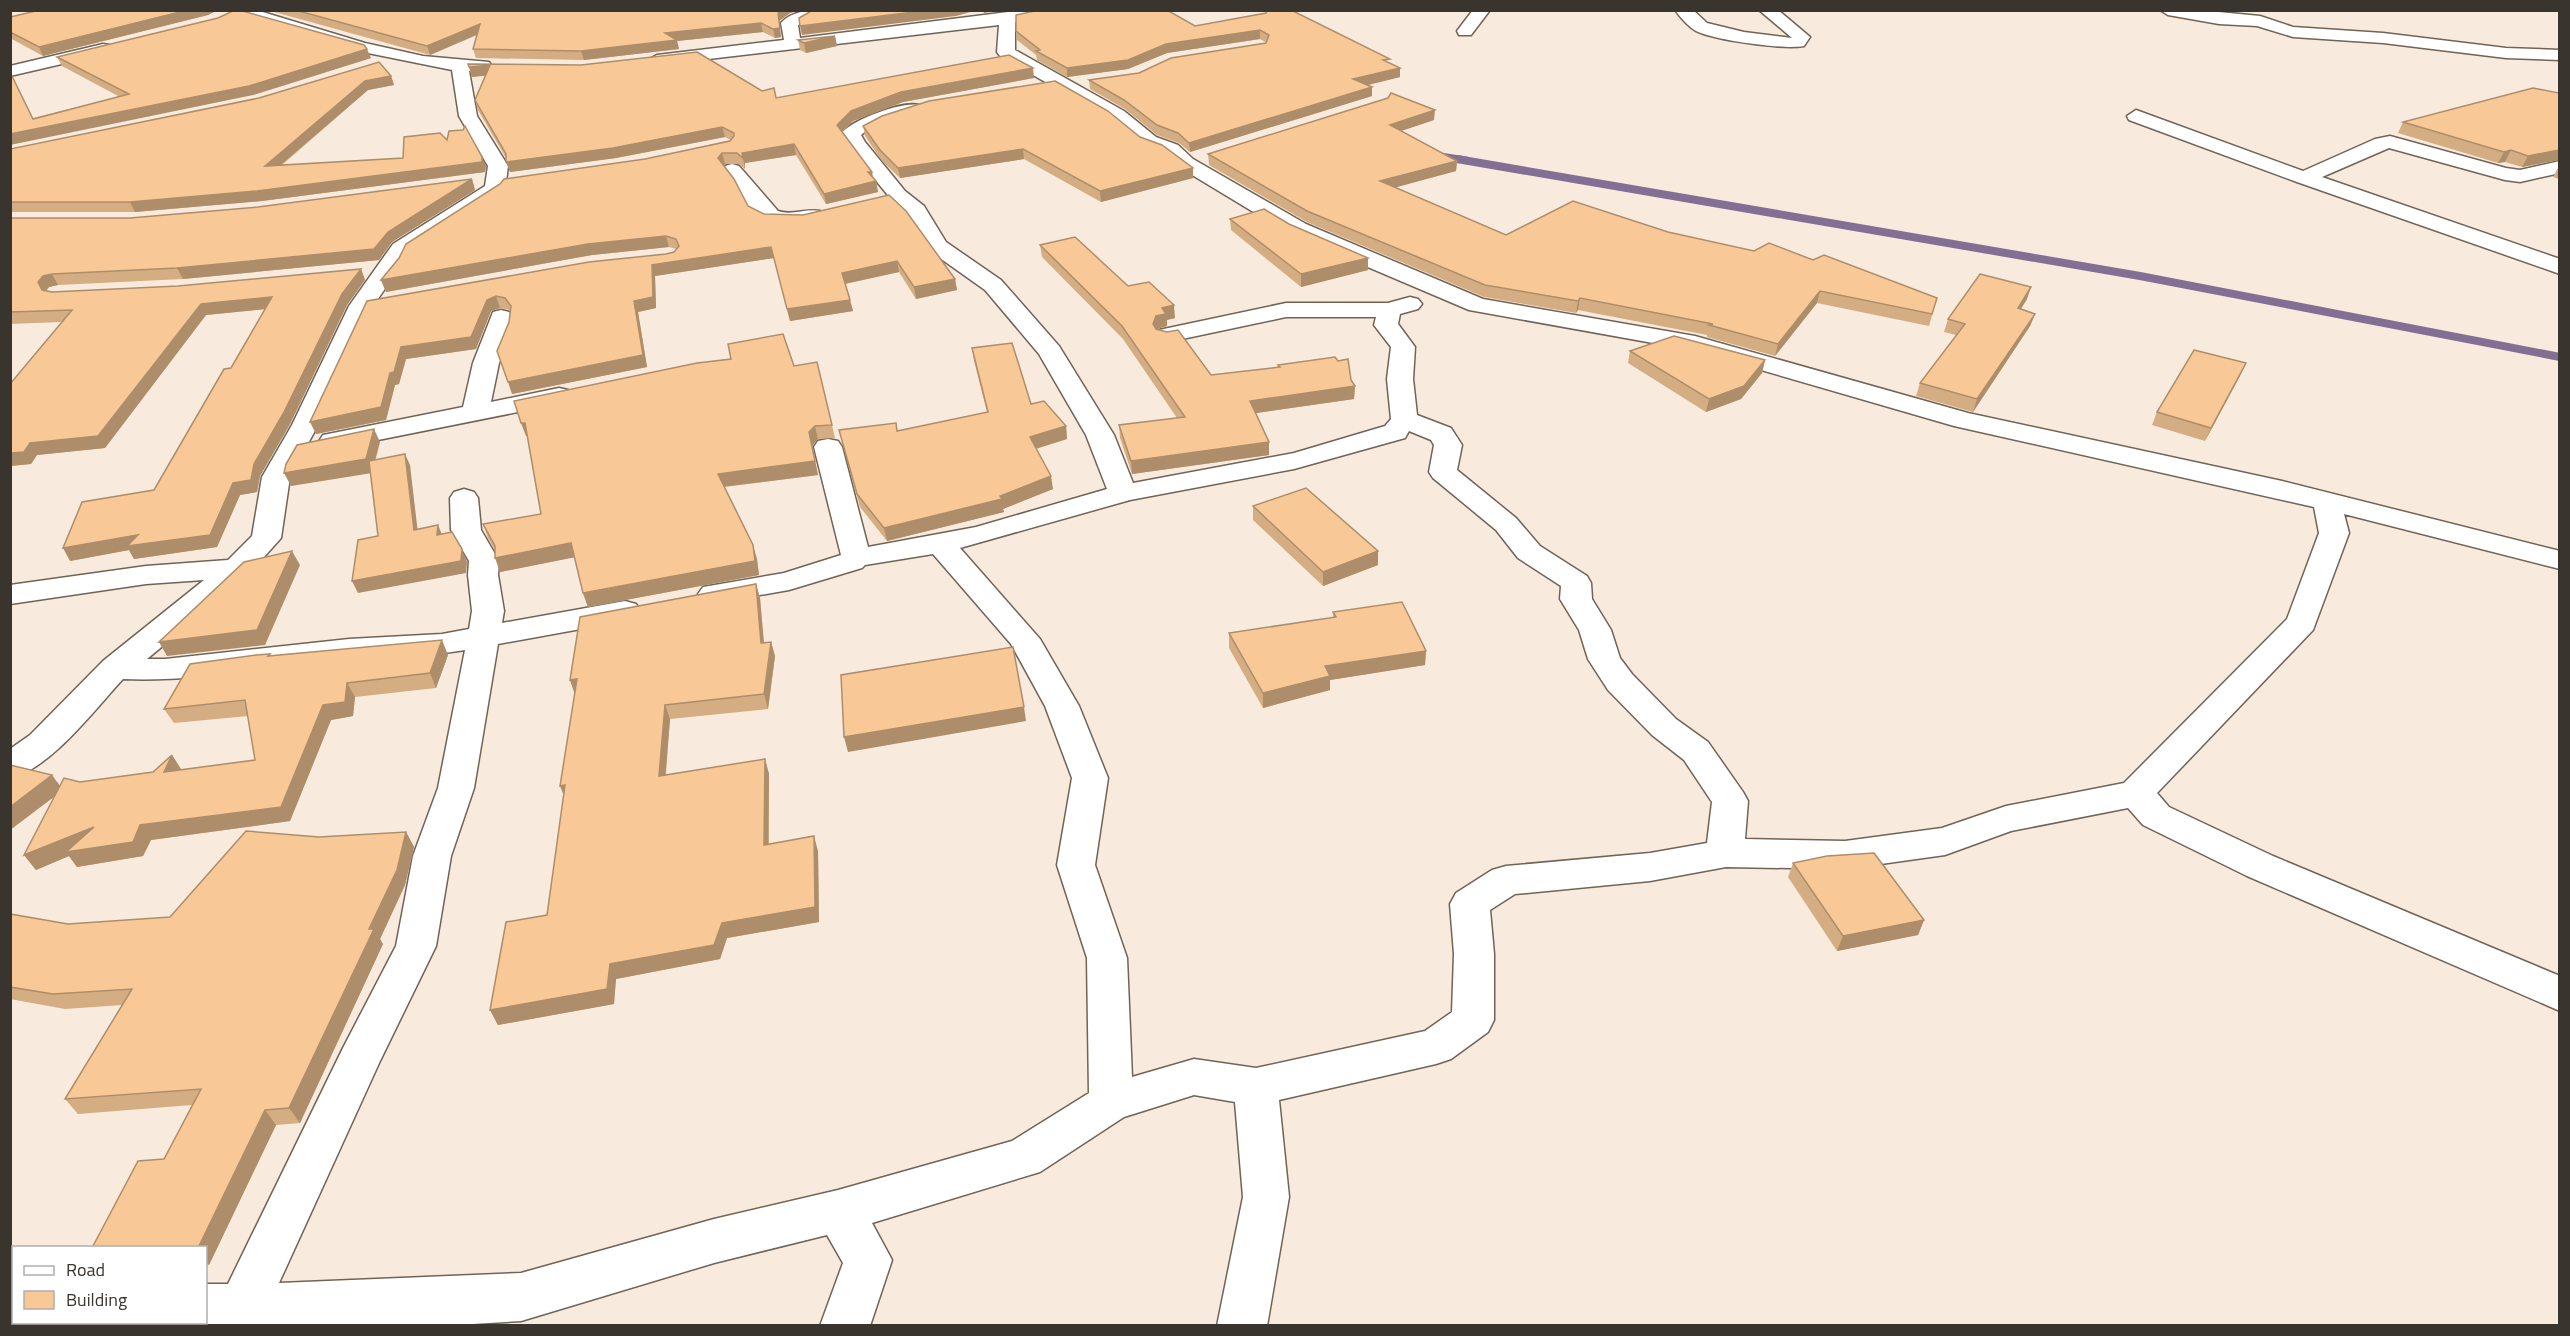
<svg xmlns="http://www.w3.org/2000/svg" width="2570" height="1336" font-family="'Titillium Web',sans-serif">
<rect width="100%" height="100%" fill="#f8eadc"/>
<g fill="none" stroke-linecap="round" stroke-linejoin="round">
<path stroke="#836f93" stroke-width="7" d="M1440 156 1466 160"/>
<path stroke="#836f93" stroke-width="8" d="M1457 159 2140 276 2560 357"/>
<g stroke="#706457" stroke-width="3">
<g id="minor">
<path d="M229 10H256L365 43 423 56 489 62 492 66 489 70 469 71 477 116 508 166 505 189 409 254 373 306 318 425 290 477 281 538 248 575 147 659H165L349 639 442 634 469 629 472 611 468 575 469 561 451 530 450 498 454 492 464 489 474 492 478 498 481 530 499 561 498 575 504 611 502 623 625 601 636 604 641 611 636 618 625 621 498 644 474 788 451 856 436 946 380 1061 279 1283 521 1273 714 1219 838 1190 1012 1141 1089 1093 1087 958 1057 865 1072 778 1045 706 1011 644 933 554 865 565 862 568 789 590 714 603 703 601 698 594 703 587 784 573 841 555 814 447 818 441 828 439 838 441 842 447 868 547 976 527 1107 489 1086 435 1039 354 985 290 930 251 908 215 891 199 846 144 841 134C851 120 902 101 919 105L921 109 919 113 867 130 861 135 865 142 905 191 924 206 946 242 1001 280 1059 346 1114 435 1133 483 1294 453 1385 426 1391 419 1387 379 1391 347 1374 325 1376 317H1286L1168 342 1159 340 1156 335 1159 330 1286 303H1388L1410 297 1418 299 1422 304 1418 309 1400 314 1398 324 1415 347 1413 379 1417 415 1451 428 1462 445 1457 470 1516 518 1540 546 1587 576 1591 583 1592 599 1611 630 1620 658 1632 674 1676 719 1708 742 1743 792 1748 801 1745 839 1845 841 1942 828 2006 806 2124 783 2287 619 2319 533 2314 507 1954 426 1692 350 1469 310 1290 234 1179 167 1164 153 1142 145 1110 119 1000 56 997 52 999 25 657 65 648 60 657 55 784 40 781 23C792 10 813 10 829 10L798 25 800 38 1025 10H1059L1057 13 1015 22V50L1124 111 1156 137 1178 145 1193 159 1306 224 1483 299 1695 336 1968 413 2282 481 2560 551V569L2344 514 2349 533 2313 630 2157 793 2169 807 2273 856 2560 976V1011L2247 876 2143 825 2128 808 2011 831 1945 855 1845 869 1726 867 1650 881 1515 894 1490 910 1494 954V1020L1488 1032 1451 1059 1436 1064 1279 1100 1289 1197 1267 1326H1217L1243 1197 1235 1102 1194 1095 1124 1117 1040 1172 872 1223 892 1260 870 1326H820L843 1263 827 1235 714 1263 521 1321 439 1326 189 1325 187 1322H206V1284H228L343 1048 396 946 413 856 438 788 465 650C425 657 386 656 346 660 272 667 198 682 123 679 94 710 52 767 10 779V749L30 735 103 661 204 580 146 584 10 604V585L146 566 228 560 252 536 262 477 292 425 349 306 393 244 485 186 488 166 459 116 452 70 353 50 231 13ZM1409 431 1431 440 1434 445 1429 472 1433 478 1496 530 1518 558 1561 586 1560 599 1579 630 1588 659 1608 690 1652 735 1684 760 1712 802 1707 843 1650 853 1506 866 1492 870 1456 893 1450 904 1454 954 1452 1012 1425 1031 1256 1068 1194 1059 1132 1077 1127 958 1095 865 1108 778 1079 706 1040 639 960 548 1130 500 1294 469 1405 438Z"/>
<path d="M1473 10H1490L1471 35H1459L1457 31Z"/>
<path d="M1675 10H1693L1707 23 1744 32 1792 38 1759 10H1778L1810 37 1804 46C1784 50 1714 40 1696 31 1689 27 1680 17 1675 10Z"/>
<path d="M2160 10H2198L2260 16 2293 27 2383 33 2506 48 2560 50V60L2506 58 2383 43 2293 37 2257 26 2219 24 2168 15Z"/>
<path d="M103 44 109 45 112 49 109 53 10 76V66Z"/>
<path d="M2136 110 2303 171 2375 139 2390 136 2506 168 2520 170 2560 161V173L2520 182 2505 180 2389 148 2322 177 2560 259V274L2297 182 2129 120 2127 116Z"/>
<path d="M732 164 739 166 778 211C792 216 806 208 820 211L823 216 820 221C762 235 752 214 722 170L725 166Z"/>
<path d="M501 310 509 312 513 317 511 333 499 363 491 402 559 388 568 390 572 396 568 402 333 449 323 447 319 441 323 435 463 407 473 363 493 312Z"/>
<path d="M10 1251 14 1252V1299L10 1298Z"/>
</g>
</g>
<use href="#minor" fill="#fff" fill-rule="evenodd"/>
</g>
<g fill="#d5ad82">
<path d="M40 10H218L208 15 43 56 10 38V17Z"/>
<path d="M267 10H801L790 13 779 21 781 37 775 38 763 32 677 41 679 49 584 60 476 58 473 49 477 35 430 55Z"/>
<path d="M1266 13 1400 68V77L1367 85 1372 87V96L1190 152 1179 143 1157 135 1125 109 1090 89 1089 80 1139 73 1267 43 1260 39 1167 53 1128 69 1067 77 1037 60 1036 55 1017 40 1016 31 1195 26Z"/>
<path d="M835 36 837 46 806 53 800 50 798 40Z"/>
<path d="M57 57 371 58 253 95 33 118 120 97 62 66Z"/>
<path d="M469 67 762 91 776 98 1034 78 903 102 853 121 842 132 876 181 878 192 826 204 796 155 745 163V169L739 164H725L723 165 748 206 764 214 955 279 957 290 916 299 899 272 845 284 850 300 853 311 790 321 774 258 655 276 656 308 638 312 647 367 512 394 509 322 510 311V310L500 308 491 311 476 349 406 359 399 384 395 385 386 420 316 434 367 301 666 254 674 252 677 249 669 247 592 255 386 292 381 280 645 159 731 140 725 137 616 158 510 172 506 158 478 110 475 100 485 75 472 77Z"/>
<path d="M391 76 394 85 368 90 282 165 403 158 447 140 486 166 485 172 262 201 135 212H10V149Z"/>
<path d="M2559 93V160L2522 167 2505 162 2498 163 2398 133 2403 122Z"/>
<path d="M1434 120 1401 131 1457 161 1456 171 1395 187 1506 235 1668 232 1754 251 1813 260 1937 298 1929 326 1817 303 1775 356 1707 337V335L1578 310 1576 313 1484 297 1307 222 1209 165 1208 154Z"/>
<path d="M863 126 1140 137 1193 168V178L1101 202 1024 159 900 178 882 161 865 136Z"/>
<path d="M2559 166V179L2553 177Z"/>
<path d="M472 179 475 190 392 242 379 260 183 279 58 285 49 287 46 291 52 292 178 286 361 269 365 280 347 305 290 424 260 476 257 492 240 495 217 547 134 559 129 550 70 561 154 490 231 368 265 309 206 315 105 448 37 455 31 464 10 466V384L62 322 10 324V218H130L258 207Z"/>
<path d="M1230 219 1289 224 1368 258V270L1301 287 1231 230Z"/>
<path d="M1040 245 1128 286 1175 318 1167 320V326L1157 329 1211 375 1278 368V365L1351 380 1355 386 1354 399 1256 413 1269 442V455L1132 474 1120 438 1119 425 1177 418 1123 339 1042 257Z"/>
<path d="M2027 299 2021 309 2035 314 2030 326 1973 412 1916 396 1920 383 1956 335 1944 332 1948 319Z"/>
<path d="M972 348 1031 404 1066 426 1067 439 1036 449 1053 489 1003 509 1004 512 887 541 860 507 839 430 898 431 987 412 974 361Z"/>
<path d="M1630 351 1765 360 1762 373 1741 399 1706 412 1628 363Z"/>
<path d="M817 362 835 438 818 439 812 446 818 475 724 487 757 559 759 575 588 607 583 593 574 557 500 572 495 550 488 538 483 524 541 514 527 436H526L794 366Z"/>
<path d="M2246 363 2205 441 2152 425 2157 412Z"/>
<path d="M1253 506 1378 551V565L1323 586 1253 520Z"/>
<path d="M756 584 760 598 764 643 771 642 775 656 768 709 670 719 666 775 765 759 769 774V844L818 851 819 922 727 938 720 959 616 979 614 1004 498 1025 490 1010 547 915 564 795 575 693 570 680Z"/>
<path d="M1333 612 1426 651 1425 665 1330 680V690L1263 708 1229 648V633L1333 618Z"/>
<path d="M270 654 271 656 448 655 436 688 355 697 353 716 331 720 290 821 151 840 143 856 77 867 69 856 36 870 24 855 55 796 10 830V765L60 786 153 772 172 755 181 770 255 760 248 716 174 723 164 709Z"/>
<path d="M406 832 414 847 405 885 380 939 383 944 300 1123 276 1125 209 1265H206V1248L164 1159 192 1105 78 1114 65 1099 122 1005 65 1009 10 999V914L68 924 170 917 319 837Z"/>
<path d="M1793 863 1924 920 1918 935 1837 951 1788 877Z"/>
</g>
<g fill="#ae8d6a">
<path d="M188 10H218L208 15 43 56 39 47Z"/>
<path d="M781 10H801L790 13 779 21 781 37 775 38 773 29 778 13Z"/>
<path d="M930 10H978L956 16 802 35 800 26Z"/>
<path d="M983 10H1002L984 13Z"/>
<path d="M761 23 763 32 677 41 679 49 584 60 581 51 665 33Z"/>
<path d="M480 24 483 32 430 55 427 46Z"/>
<path d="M1260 30V39L1167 53 1128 69 1067 77V68L1166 44Z"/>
<path d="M835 36 837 46 806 53 804 43Z"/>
<path d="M367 49 371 58 253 95 10 145V134Z"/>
<path d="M490 65 493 75 472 77 469 67Z"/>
<path d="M1033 68 1034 78 903 102 853 121 839 135 837 125 851 111 901 92Z"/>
<path d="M1400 68V77L1352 89 1353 79Z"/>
<path d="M391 76 394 85 368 90 269 175 265 166 365 81Z"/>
<path d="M1372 87V96L1190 152 1189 143Z"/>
<path d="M1435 110 1434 120 1389 135 1390 125Z"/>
<path d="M722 127 725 137 616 158 510 172 506 162Z"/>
<path d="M794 144 796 155 745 163V169L742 153Z"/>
<path d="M1023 149 1024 159 900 178 898 168Z"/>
<path d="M2511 150 2505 162 2498 163 2504 152Z"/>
<path d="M2559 150V160L2522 167 2528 156Z"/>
<path d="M722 153 725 164 720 169 718 158Z"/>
<path d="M482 157 486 166 485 172 262 201 135 212 130 202Z"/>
<path d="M1457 161 1456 171 1379 192 1380 181Z"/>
<path d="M1193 168V178L1101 202 1100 191Z"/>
<path d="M868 172H872L874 182 876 181 878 192 826 204 824 194Z"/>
<path d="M472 179 475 190 392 242 379 260 183 279 177 268 388 232Z"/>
<path d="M666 236 669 247 592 255 386 292 381 280 588 244Z"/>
<path d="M771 247 774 258 655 276 656 308 638 312 647 367 512 394 508 382 634 301 652 265Z"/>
<path d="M1368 258V270L1301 287V274Z"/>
<path d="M897 261 899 272 844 284 842 273Z"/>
<path d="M361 269 365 280 347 305 290 424 260 476 257 492 240 495 217 547 134 559 129 550 70 561 63 548 233 483 254 464 342 294Z"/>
<path d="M52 274 58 285 49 287 44 293 38 282 43 276Z"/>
<path d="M955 279 957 290 916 299 914 287Z"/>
<path d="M2031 287 2027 299 2013 321 2018 308Z"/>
<path d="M1820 291 1817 303 1775 356 1778 344Z"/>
<path d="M496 296 500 308 491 311 476 349 406 359 399 384 395 385 386 420 316 434 310 422 401 347 487 300Z"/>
<path d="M272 297 277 308 206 315 105 448 37 455 31 464 10 466V453L30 443 201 304Z"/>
<path d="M1580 298 1578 310 1576 313 1578 301Z"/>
<path d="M850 300 853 311 790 321 787 309Z"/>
<path d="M1174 305 1175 318 1167 320V326L1157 329 1153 324 1156 316 1162 308Z"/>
<path d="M2035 314 2030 326 1973 412 1977 399Z"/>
<path d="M1765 360 1762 373 1741 399 1706 412 1709 399Z"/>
<path d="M2246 363 2240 376 2205 441 2211 428Z"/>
<path d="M1355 386 1354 399 1250 414V401Z"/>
<path d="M521 423H525L530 436H526Z"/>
<path d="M815 426 818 439 812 446 818 475 721 487 718 474 809 432Z"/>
<path d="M1066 426 1067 439 1031 450 1030 437Z"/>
<path d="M374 429 380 442 372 473 291 486 284 473Z"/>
<path d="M1269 442V455L1132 474 1131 461Z"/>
<path d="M405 454 410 465 419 542 414 530Z"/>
<path d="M1051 476 1053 489 1003 509 1004 512 887 541 884 528 1000 496Z"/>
<path d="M438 525 443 537 437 535Z"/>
<path d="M571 543 576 557 500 572 495 558Z"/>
<path d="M753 545 757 559 759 575 588 607 583 593Z"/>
<path d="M462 549 467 562 466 573 358 593 352 581Z"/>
<path d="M292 551 300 565 265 645 167 656 159 642Z"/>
<path d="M1378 551V565L1323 586V572Z"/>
<path d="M756 584 760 598 765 657 761 643Z"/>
<path d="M442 640 448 655 436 688 430 673Z"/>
<path d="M771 642 775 656 768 709 764 694Z"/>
<path d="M1426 651 1425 665 1330 680V690L1263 708V693L1325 666Z"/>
<path d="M577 679 575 695 570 680Z"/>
<path d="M347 683 355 697 353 716 331 720 290 821 151 840 143 856 77 867 69 856 36 870 24 855 94 827 140 825 281 807 323 705Z"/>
<path d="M665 705 670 719 664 791 659 776Z"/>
<path d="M1024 707 1026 721 848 752 844 737Z"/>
<path d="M172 755 181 769 174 787 164 772Z"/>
<path d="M765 759 769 774 768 859 764 845Z"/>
<path d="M52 775 63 790 10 830V807Z"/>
<path d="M565 785 566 801 560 786Z"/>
<path d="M406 832 414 847 405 885 380 939 383 944 300 1123 289 1108 369 929Z"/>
<path d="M814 836 818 851 819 922 727 938 720 959 616 979 614 1004 498 1025 490 1010 610 964 722 923Z"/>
<path d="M1924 920 1918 935 1837 951 1843 936Z"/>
<path d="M265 1110 276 1125 209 1265 206 1261V1248H198Z"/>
</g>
<g fill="#f8c997" stroke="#ae8d6a" stroke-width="1.5">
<path d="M40 10H188L39 47 10 32V17Z"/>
<path d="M235 10H239L364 45 367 49 249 86 10 134V72L33 119 129 94 57 57 218 18Z"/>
<path d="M295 10H781L778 13 780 28 773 29 761 23 665 33 677 40 581 51 473 49 480 24 427 46Z"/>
<path d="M813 10H930L800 26 799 18Z"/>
<path d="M1039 10H1167L1195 26 1266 13 1267 10H1291L1390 59 1383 60 1400 68 1353 79 1372 87 1189 143 1178 133 1157 125 1124 100 1089 80 1139 73 1171 58 1266 43 1269 35 1260 30 1166 44 1128 60 1067 68 1036 51 1040 50 1016 31V15Z"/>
<path d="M835 36 804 43 798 40Z"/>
<path d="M697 52 762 91 774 88 776 98 1009 55 1033 68 901 92 851 111 837 125 872 172H868L876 181 824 194 794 144 742 153 743 158 737 153H722L718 158 734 179 748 206 764 214 803 215 889 195 906 211 955 279 914 287 897 261 842 273 850 300 787 309 771 247 652 265 653 297 634 301 643 355 508 382 497 351 509 322 511 306 505 298 496 296 487 300 471 337 401 347 394 372 390 373 381 407 310 422 367 301 589 262 666 254 674 252 679 246 676 239 666 236 588 244 381 280 399 258 406 244 500 184 504 179 645 159 730 141 734 136V133L722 127 613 148 506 162V154L475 100 490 65 469 67 468 64 581 65Z"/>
<path d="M379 62 391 76 365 81 265 166 403 158 404 137 440 133 447 140 449 131 463 130 465 126 482 157V162L257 191 130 202H10V149L259 98Z"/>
<path d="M1055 81 1108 111 1140 137 1162 145 1193 168 1100 191 1023 149 898 168 880 150 863 126 882 116 929 101Z"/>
<path d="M2533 88 2559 93V150L2528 156 2511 150 2504 152 2403 122Z"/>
<path d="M1391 93 1435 110 1390 125 1457 161 1380 181 1506 235 1573 201 1668 232 1754 251 1769 243 1813 260 1824 255 1937 298 1932 314 1820 291 1778 344 1709 325 1713 324 1580 298 1578 301 1485 285 1307 211 1208 154 1388 98Z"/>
<path d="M472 179 388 232 374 249 177 268 52 274 43 276 38 282 42 290 52 292 178 286 361 269 342 294 284 412 254 464 251 480 233 483 210 535 127 546 138 535 63 548 82 502 154 490 224 369 231 368 272 297 201 304 98 436 30 443 24 452 10 453V384L72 310 10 312V218H130L258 207Z"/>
<path d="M1264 209 1289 224 1368 258 1301 274 1230 219Z"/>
<path d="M1075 237 1128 286 1149 282 1174 305 1162 308 1166 314 1156 316 1153 324 1156 329 1167 332 1178 330 1211 375 1280 367 1278 365 1335 357 1338 361 1348 359 1351 380 1355 386 1250 401 1269 442 1131 461 1119 425 1185 417 1122 326 1040 245Z"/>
<path d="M1980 274 2031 287 2018 308 2035 314 1977 399 1920 383 1965 324 1948 319Z"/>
<path d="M783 334 794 366 817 362 832 425 815 426 809 432 815 461 718 474 753 545 755 561 583 593 571 543 495 558V546L483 524 541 514 525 423H521L514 401 697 363 731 359 728 344Z"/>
<path d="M1674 336 1765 360 1744 386 1709 399 1630 351Z"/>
<path d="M1012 343 1031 404 1044 401 1066 426 1030 437 1051 476 1000 496 1002 499 884 528 857 494 839 430 896 423 897 431 988 412 972 348Z"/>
<path d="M2194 350 2246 363 2211 428 2157 412Z"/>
<path d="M374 429 366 459 284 473 286 464 297 445Z"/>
<path d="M405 454 414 530 438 525 437 535 452 532 462 549 461 561 352 581 358 540 378 536 369 461Z"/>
<path d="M1306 488 1378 551 1323 572 1253 506Z"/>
<path d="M292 551 257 630 159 642 244 562Z"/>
<path d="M756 584 761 643 771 642 764 694 665 705 659 776 765 759 764 845 814 836 815 907 722 923 714 945 610 964 607 989 490 1010 506 922 547 915 565 785 560 786 577 679 570 680 580 617Z"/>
<path d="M1402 602 1426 651 1325 666 1330 676 1263 693 1229 633 1336 617 1333 612Z"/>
<path d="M442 640 430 673 347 683 345 702 323 705 281 807 140 825 133 842 66 852 94 827 24 855 64 778 80 782 153 772 172 755 164 772 255 760 245 700 164 709 190 664 256 655 270 654 268 656Z"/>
<path d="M1013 647 1024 707 844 737 841 675Z"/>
<path d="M10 765 52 775 10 807Z"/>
<path d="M246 831 319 837 406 832 397 870 369 929H374L289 1108 265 1110 198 1248H92L138 1161 164 1159 201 1089 65 1099 132 989 53 994 10 987V914L68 924 170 917Z"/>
<path d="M1874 853 1924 920 1843 936 1793 863 1827 856Z"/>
</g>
<rect width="2570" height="1336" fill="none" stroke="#3a342f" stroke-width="24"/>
<rect x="12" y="1246" width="195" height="78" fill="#ffffff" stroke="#b0aeac" stroke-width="1.5"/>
<rect x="24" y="1266" width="30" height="9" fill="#ffffff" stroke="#b0aeac" stroke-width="1.5"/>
<text x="66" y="1276" font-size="18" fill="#3a342f">Road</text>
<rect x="24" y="1291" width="30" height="18" fill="#f8c997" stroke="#b0aeac" stroke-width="1.5"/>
<text x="66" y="1306" font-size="18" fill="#3a342f">Building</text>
</svg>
